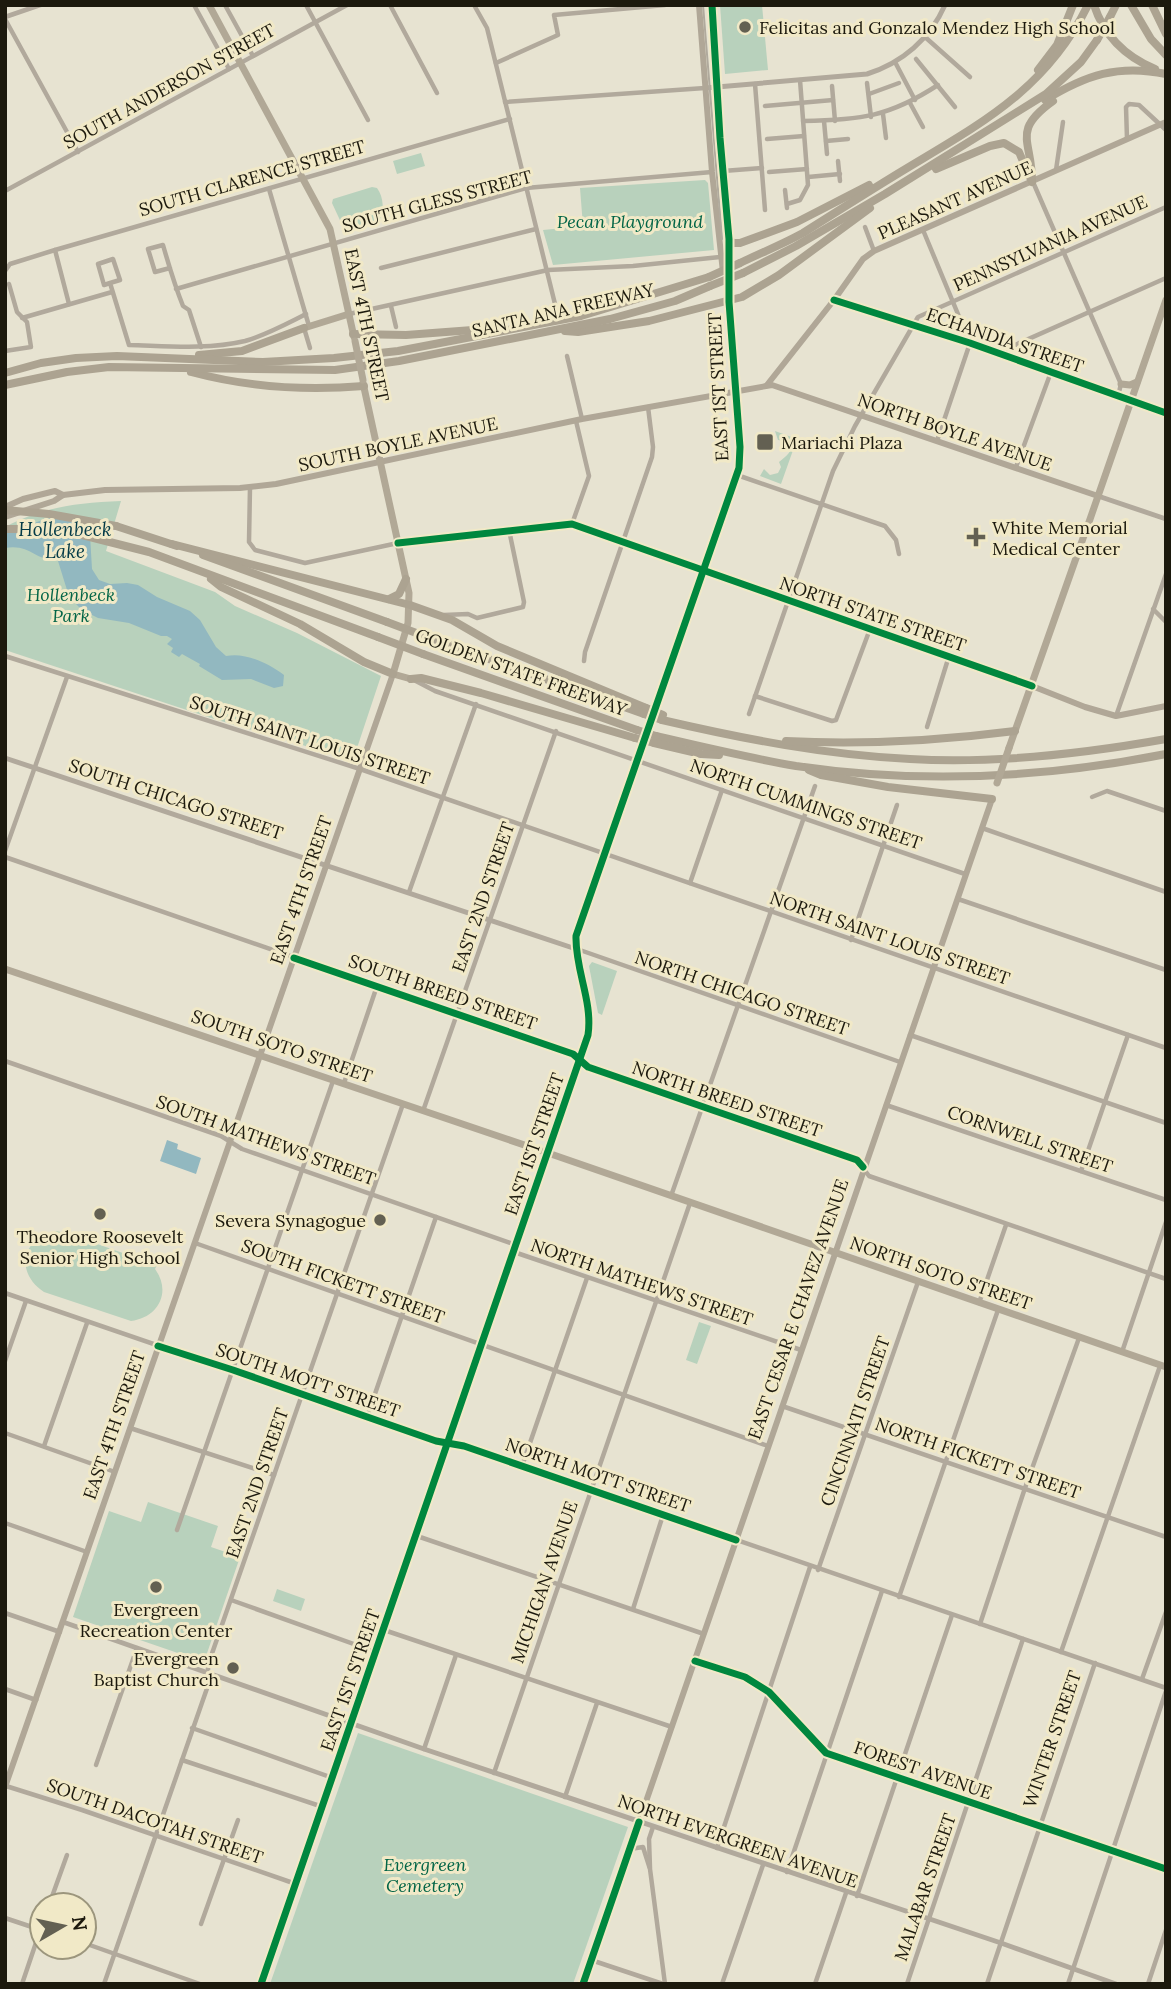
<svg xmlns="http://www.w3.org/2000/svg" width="1171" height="1989" font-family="Lora,serif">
<rect width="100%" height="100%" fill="#e7e3d1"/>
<g fill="#b8d1bc">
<path d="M720 5H762L768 70 725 74Z"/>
<path d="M421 153 425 166 397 174 393 161Z"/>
<path d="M705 180 708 183 714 250 553 265 543 230 583 226 580 188Z"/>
<path d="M372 187 377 188C384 198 384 210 380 221L345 231 332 203 333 199Z"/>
<path d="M775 431 797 439 781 484 760 476 764 469 770 475 778 473 781 467 779 462C787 456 792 451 793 442L778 440Z"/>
<path d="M121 501 106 551 215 592 235 606 297 633 381 676 353 760 211 718 5 650V527C46 506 77 503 121 501Z"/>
<path d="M592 962 617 971 602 1015 598 1013 589 966Z"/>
<path d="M56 1231 66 1233 157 1265 155 1269C172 1292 158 1318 131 1321L44 1292C15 1273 21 1238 56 1231Z"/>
<path d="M699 1322 711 1326 697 1364 686 1360Z"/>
<path d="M148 1502 218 1526 211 1547 240 1557 204 1662 73 1617 109 1511 141 1522Z"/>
<path d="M277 1589 305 1599 301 1611 273 1601Z"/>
<path d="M358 1733 628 1827 573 1984H270Z"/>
</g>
<g fill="#92b8c0">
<path d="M56 516 77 520 85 526 90 535 92 569 99 580 110 584 127 583 138 585 157 597 190 611 200 620 216 647 226 656C245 652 268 663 284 675L283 686 274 688 251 679 222 680 199 666 200 664 182 654 179 657 171 652 173 648 167 644 172 639 167 636H161L129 623 98 618 82 610 72 600 67 590 58 561C33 560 31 544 5 548V532Z"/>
<path d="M167 1140 178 1144 177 1149 201 1158 196 1174 160 1161Z"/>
</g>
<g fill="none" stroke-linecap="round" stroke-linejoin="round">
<g stroke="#b1a99c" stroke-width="4.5">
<path d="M194 5 229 69"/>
<path d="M225 5 253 56"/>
<path d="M306 5 368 120"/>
<path d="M390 5 437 93"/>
<path d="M474 5 487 28 555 304"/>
<path d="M5 19 78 152"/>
<path d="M925 37 970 77"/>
<path d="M916 59 955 107"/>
<path d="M895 62 915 100"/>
<path d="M496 63 558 35 554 15 665 5"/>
<path d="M867 83 871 117"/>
<path d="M755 84 765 210"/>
<path d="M832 86 835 121"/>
<path d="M869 94 899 83"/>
<path d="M505 102 705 88"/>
<path d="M910 103 923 127"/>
<path d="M765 106 833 100"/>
<path d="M883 114 886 138"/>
<path d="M803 121C860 120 889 117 938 85"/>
<path d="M824 121 827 154"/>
<path d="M767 139 804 136"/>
<path d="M1127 139 1126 107 1129 104 1139 105 1166 130"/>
<path d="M826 141 848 139"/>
<path d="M838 161 840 181"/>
<path d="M1056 170 1063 122"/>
<path d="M723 171 762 168"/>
<path d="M769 172 807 169"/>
<path d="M808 177 840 174"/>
<path d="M1033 182 1121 384 1118 396"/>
<path d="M269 189 309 326"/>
<path d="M785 190 787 208"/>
<path d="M5 191 347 5"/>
<path d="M787 204 800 200 808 185 800 80"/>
<path d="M865 227 874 251"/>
<path d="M923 230 970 343 937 441"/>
<path d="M55 250 69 304"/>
<path d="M170 268 155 272 148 249 163 245C169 266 175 286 183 306L189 310 201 347"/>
<path d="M381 268 536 229"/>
<path d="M5 271 10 264 55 250 510 119"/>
<path d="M110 283 104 285 98 264 113 259 120 280 110 283 129 345C167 346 207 350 245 341 266 335 286 324 306 314"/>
<path d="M176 289 526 188 712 172"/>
<path d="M391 306 396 327"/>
<path d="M349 314 548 270 633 266 720 257"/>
<path d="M22 318 112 292"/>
<path d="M304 328 310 348"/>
<path d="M5 351 31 347 27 322 17 312 9 284"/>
<path d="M997 353 1166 278"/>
<path d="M567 356 582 419"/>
<path d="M1016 467 1051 372"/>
<path d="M737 475 885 526 896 540 899 554"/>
<path d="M250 487 249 542 255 550 305 563 398 543"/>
<path d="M572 524 589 476 576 421"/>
<path d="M1153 609 1166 622"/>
<path d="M444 615 468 614 477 618 523 607 524 602 509 530"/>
<path d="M5 656 360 769 1166 1048"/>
<path d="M584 661 585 652 652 457 653 447 648 407"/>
<path d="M412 679 435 691 965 874"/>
<path d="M755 696 832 721 836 720 870 629"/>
<path d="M749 714 833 471 855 426 918 317 1166 207"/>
<path d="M1116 716 1166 574"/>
<path d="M927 727 949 656"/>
<path d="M1092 797 1107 791 1166 811"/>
<path d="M982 828 1166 892"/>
<path d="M5 851 67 677"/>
<path d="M5 857 573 1054 588 1067 612 1076 857 1160 869 1176 1166 1279"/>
<path d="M690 883 722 790"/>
<path d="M409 892 476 704"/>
<path d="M958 899 1166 970"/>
<path d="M851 940 897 805"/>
<path d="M577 949 900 1062"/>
<path d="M910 1035 1166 1123"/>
<path d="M5 1061 221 1136 242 1149 516 1245"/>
<path d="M344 1083 377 986"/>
<path d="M886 1105 1166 1200"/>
<path d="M423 1111 556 731"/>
<path d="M1081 1171 1128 1035"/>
<path d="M671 1196 815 786"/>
<path d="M195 1243 768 1446"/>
<path d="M514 1252 801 1350"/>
<path d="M5 1293 436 1441 457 1444 522 1466 1166 1688"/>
<path d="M979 1303 1006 1225"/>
<path d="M1122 1352 1166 1222"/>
<path d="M5 1361 26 1301"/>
<path d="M782 1406 1166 1537"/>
<path d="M367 1417 436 1217"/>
<path d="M130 1428 274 1475"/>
<path d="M5 1433 115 1472"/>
<path d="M44 1446 87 1323"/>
<path d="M522 1466 587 1278"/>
<path d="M5 1523 87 1552"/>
<path d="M177 1530 333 1081"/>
<path d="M417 1536 704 1634"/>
<path d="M818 1570 918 1282"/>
<path d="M899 1597 998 1310"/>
<path d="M231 1600 376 1652"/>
<path d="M633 1609 663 1515"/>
<path d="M5 1613 60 1632"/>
<path d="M980 1624 1025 1488 1079 1338"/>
<path d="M384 1630 672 1727"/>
<path d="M1061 1652 1160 1366"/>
<path d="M208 1673V1665L403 1104"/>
<path d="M1142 1679 1166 1612"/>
<path d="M192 1728 333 1778"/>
<path d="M424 1749 456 1655"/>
<path d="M182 1760 323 1807"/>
<path d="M96 1765 137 1648"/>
<path d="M494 1773 690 1203"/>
<path d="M6 1786 82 1810 296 1884"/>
<path d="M565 1797 597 1703"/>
<path d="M717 1848 810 1567"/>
<path d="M630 1849 643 1847 650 1869 665 1984"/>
<path d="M650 1868 649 1839 653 1827"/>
<path d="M787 1872 882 1591"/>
<path d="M857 1896 952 1615"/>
<path d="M49 1905 67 1855"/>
<path d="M5 1918 41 1930"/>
<path d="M201 1924 238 1820"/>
<path d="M84 1943 200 1984"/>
<path d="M591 1960 663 1984"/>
<path d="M22 1984 42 1925"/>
<path d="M104 1984 212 1674"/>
<path d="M722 1984 763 1865"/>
<path d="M815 1984 846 1893"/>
<path d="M907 1984 1023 1639"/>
<path d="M987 1984 1095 1663"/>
<path d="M1068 1984 1166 1691"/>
<path d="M1148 1984 1166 1930"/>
</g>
<g stroke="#b1a99c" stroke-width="5">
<path d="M5 17 40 5"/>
<path d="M705 88 867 74C902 63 930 39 945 5"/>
<path d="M834 300 970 343 1166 413"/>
<path d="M1098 496 1166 519"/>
<path d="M398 543 572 524 1032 686"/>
<path d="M5 758 576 949"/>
<path d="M63 1622 424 1749 1001 1943 1116 1984"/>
<path d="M695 1661 745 1677 769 1692 826 1753 1166 1869"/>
<path d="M5 1689 36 1700"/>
<path d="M261 1984 588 1035C593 1001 575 970 576 936L737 475 740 447 734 391"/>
</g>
<g stroke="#b0a797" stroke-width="6">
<path d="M699 5 712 172 723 272"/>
<path d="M712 5 720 138 730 248 729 302 734 391"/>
<path d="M767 385 834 300 863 259 874 251 1166 122"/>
<path d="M5 507 23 499 55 491 63 495"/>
<path d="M5 517 54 501 63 495 105 490 240 488 276 484 582 419 772 385 1098 496"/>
<path d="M1032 686 1085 707 1116 716 1166 706"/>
<path d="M5 1787 393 674"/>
<path d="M583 1984 992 799"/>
</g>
<g stroke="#b1a896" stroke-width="7">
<path d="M209 5 330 229 354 337"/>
<path d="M304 328 349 314"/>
<path d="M363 383 409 593 408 623 393 674 411 679"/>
<path d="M1121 384 1130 385 1137 382"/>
<path d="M1088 525 1166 300"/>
<path d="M1009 748 1087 527"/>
<path d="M5 969 548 1153 1166 1367"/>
</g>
<g stroke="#aca391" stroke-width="8">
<path d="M1094 5C1104 36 1124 56 1155 69"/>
<path d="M1131 5 1151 39 1166 55"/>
<path d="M1152 5 1166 34"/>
<path d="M1110 17 1116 5"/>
<path d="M1038 70 1057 45 1073 5"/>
<path d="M1045 100C1086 75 1118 64 1166 74"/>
<path d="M936 169 990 146 1004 143 1019 152 1032 182"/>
<path d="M1032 181C1032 140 1011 131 1053 101"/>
<path d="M729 239 733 243H740L797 222 869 185"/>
<path d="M740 263C761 253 783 244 803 233 833 214 863 195 894 176 974 127 1044 94 1088 5"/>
<path d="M743 273 796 246 885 194 1046 94 1081 62 1097 40"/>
<path d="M565 331 578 332 649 321 742 297 779 275 870 208"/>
<path d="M353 334 406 335 486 329"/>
<path d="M199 355 242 351 304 328"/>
<path d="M191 372C247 387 307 391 364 386"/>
<path d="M5 373 41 363 76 358 117 356 263 362 334 358 398 351 581 316 709 277"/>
<path d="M5 385 67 372 109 367 335 370 399 361 610 319 675 301 710 286"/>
<path d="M116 526 177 546"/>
<path d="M5 529H28L82 535 149 552 378 637"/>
<path d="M172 544 410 605 452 620 497 646 646 708"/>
<path d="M203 555 387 622"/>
<path d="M211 579 221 587 300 624 364 662 393 674"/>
<path d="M389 599 399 594 406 579"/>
<path d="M427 637 644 714"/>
<path d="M423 654 637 730"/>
<path d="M411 679 421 678 481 693 635 738"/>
<path d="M662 720C744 739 826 755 910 759 995 764 1082 754 1166 739"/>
<path d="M656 736C703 747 749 758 796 766 919 784 1045 778 1166 754"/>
<path d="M786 741C865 745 937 741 1015 731"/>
<path d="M654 743 701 754 719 755"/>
<path d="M809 770 821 775 888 787 992 799"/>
</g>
<path stroke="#b0aa9d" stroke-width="2" d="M703 5 722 239"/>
<g stroke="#b1a896" stroke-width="7">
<path d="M355 341 363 380"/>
<path d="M997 783 1009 748"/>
</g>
<g stroke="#aca391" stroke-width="8">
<path d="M1097 40 1110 17"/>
<path d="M709 277 740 263"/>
<path d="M710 286 743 273"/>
<path d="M5 510 49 514 116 526"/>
<path d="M387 622 427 637"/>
<path d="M378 637 423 654"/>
<path d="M646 708 663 715"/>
<path d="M644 714 662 720"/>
<path d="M637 730 656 736"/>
<path d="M635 738 654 743"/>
</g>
<g stroke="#f1e9c7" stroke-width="11">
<g id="cycleway">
<path d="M834 300 970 343 1166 413"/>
<path d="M398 543 572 524 1032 686"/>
<path d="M294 958 573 1054 588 1067 857 1160 863 1167"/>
<path d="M158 1346 233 1370 436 1441 464 1446 736 1540"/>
<path d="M695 1661 745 1677 769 1692 826 1753 1166 1869"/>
<path d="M261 1984 588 1035C593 1001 575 970 576 936L739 468 740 447 729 302V239L720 138 712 5"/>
<path d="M583 1984 639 1822"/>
</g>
</g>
<use href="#cycleway" stroke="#00873e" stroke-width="7"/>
</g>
<g fill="#636052" stroke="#f1e9c7" stroke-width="2.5">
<circle cx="745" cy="27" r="7"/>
<rect x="756" y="433" width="18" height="18" rx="3.5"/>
<path d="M972.5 526.5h7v7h7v7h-7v7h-7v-7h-7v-7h7z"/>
<circle cx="100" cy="1214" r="7"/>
<circle cx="380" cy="1220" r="7"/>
<circle cx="156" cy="1587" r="7"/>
<circle cx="233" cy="1668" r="7"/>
</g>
<g text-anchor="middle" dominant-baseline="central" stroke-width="6" stroke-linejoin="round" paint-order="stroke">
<g font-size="18" fill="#1c190d" stroke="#f1e9c7" text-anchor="start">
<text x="759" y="27">Felicitas and Gonzalo Mendez High School</text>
<text x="781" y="442">Mariachi Plaza</text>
<text x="992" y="527">White Memorial<tspan x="992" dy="21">Medical Center</tspan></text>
<text x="366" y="1220" text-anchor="end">Severa Synagogue</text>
<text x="100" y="1236" text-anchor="middle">Theodore Roosevelt<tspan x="100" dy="21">Senior High School</tspan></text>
<text x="156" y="1609" text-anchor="middle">Evergreen<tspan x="156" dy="21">Recreation Center</tspan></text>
<text x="219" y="1658" text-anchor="end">Evergreen<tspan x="219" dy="21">Baptist Church</tspan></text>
</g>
<g font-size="18" fill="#1c190d" stroke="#f1e9c7">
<text transform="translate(169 86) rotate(-29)">SOUTH ANDERSON STREET</text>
<text transform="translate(252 178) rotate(-16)">SOUTH CLARENCE STREET</text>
<text transform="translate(955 200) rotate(-24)">PLEASANT AVENUE</text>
<text transform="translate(437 201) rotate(-15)">SOUTH GLESS STREET</text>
<text transform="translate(1050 243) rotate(-24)">PENNSYLVANIA AVENUE</text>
<text transform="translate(563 310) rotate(-13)">SANTA ANA FREEWAY</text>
<text transform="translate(367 325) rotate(78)">EAST 4TH STREET</text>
<text transform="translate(1005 340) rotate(19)">ECHANDIA STREET</text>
<text transform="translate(718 387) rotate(-93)">EAST 1ST STREET</text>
<text transform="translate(955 432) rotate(19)">NORTH BOYLE AVENUE</text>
<text transform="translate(398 444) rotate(-12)">SOUTH BOYLE AVENUE</text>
<text transform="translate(873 614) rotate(19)">NORTH STATE STREET</text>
<text transform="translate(521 672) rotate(20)">GOLDEN STATE FREEWAY</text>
<text transform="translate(310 740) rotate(18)">SOUTH SAINT LOUIS STREET</text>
<text transform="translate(176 799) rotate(18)">SOUTH CHICAGO STREET</text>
<text transform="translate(806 804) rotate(19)">NORTH CUMMINGS STREET</text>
<text transform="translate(301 890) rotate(-71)">EAST 4TH STREET</text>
<text transform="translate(483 897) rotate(-71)">EAST 2ND STREET</text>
<text transform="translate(890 938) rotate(19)">NORTH SAINT LOUIS STREET</text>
<text transform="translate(443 992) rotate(19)">SOUTH BREED STREET</text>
<text transform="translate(742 993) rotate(19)">NORTH CHICAGO STREET</text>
<text transform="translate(282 1046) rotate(19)">SOUTH SOTO STREET</text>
<text transform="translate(727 1099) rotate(19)">NORTH BREED STREET</text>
<text transform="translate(1030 1139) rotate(19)">CORNWELL STREET</text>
<text transform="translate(266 1140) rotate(20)">SOUTH MATHEWS STREET</text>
<text transform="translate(534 1144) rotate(-71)">EAST 1ST STREET</text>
<text transform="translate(941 1273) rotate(19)">NORTH SOTO STREET</text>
<text transform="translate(343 1281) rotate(20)">SOUTH FICKETT STREET</text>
<text transform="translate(642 1282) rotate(19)">NORTH MATHEWS STREET</text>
<text transform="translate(798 1309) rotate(-71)">EAST CESAR E CHAVEZ AVENUE</text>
<text transform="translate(308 1380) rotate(19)">SOUTH MOTT STREET</text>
<text transform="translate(855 1421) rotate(-71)">CINCINNATI STREET</text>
<text transform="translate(114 1425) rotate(-71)">EAST 4TH STREET</text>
<text transform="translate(978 1458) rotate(19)">NORTH FICKETT STREET</text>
<text transform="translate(598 1475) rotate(19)">NORTH MOTT STREET</text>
<text transform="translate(257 1483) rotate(-71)">EAST 2ND STREET</text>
<text transform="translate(544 1582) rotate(-71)">MICHIGAN AVENUE</text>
<text transform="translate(350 1680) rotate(-71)">EAST 1ST STREET</text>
<text transform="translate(1052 1739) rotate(-71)">WINTER STREET</text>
<text transform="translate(923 1770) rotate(19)">FOREST AVENUE</text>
<text transform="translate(155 1821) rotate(19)">SOUTH DACOTAH STREET</text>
<text transform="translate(738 1841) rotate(19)">NORTH EVERGREEN AVENUE</text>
<text transform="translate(925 1887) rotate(-71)">MALABAR STREET</text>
</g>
<g font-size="18" font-style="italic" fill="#036547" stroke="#f1e9c7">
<text x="630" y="221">Pecan Playground</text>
<text x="71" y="594">Hollenbeck<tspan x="71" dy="21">Park</tspan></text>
<text x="425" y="1864">Evergreen<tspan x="425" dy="21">Cemetery</tspan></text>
</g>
<g font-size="19" font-style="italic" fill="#033a47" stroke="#f1e9c7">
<text x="65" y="529">Hollenbeck<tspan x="65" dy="22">Lake</tspan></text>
</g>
</g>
<rect width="1171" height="1989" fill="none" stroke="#1c190d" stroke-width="14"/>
<g transform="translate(63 1926) rotate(81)"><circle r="33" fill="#f1e9c7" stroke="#9c967d" stroke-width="2"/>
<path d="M0-5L12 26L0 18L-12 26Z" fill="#636052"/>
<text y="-10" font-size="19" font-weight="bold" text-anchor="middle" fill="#1c190d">N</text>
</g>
</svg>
